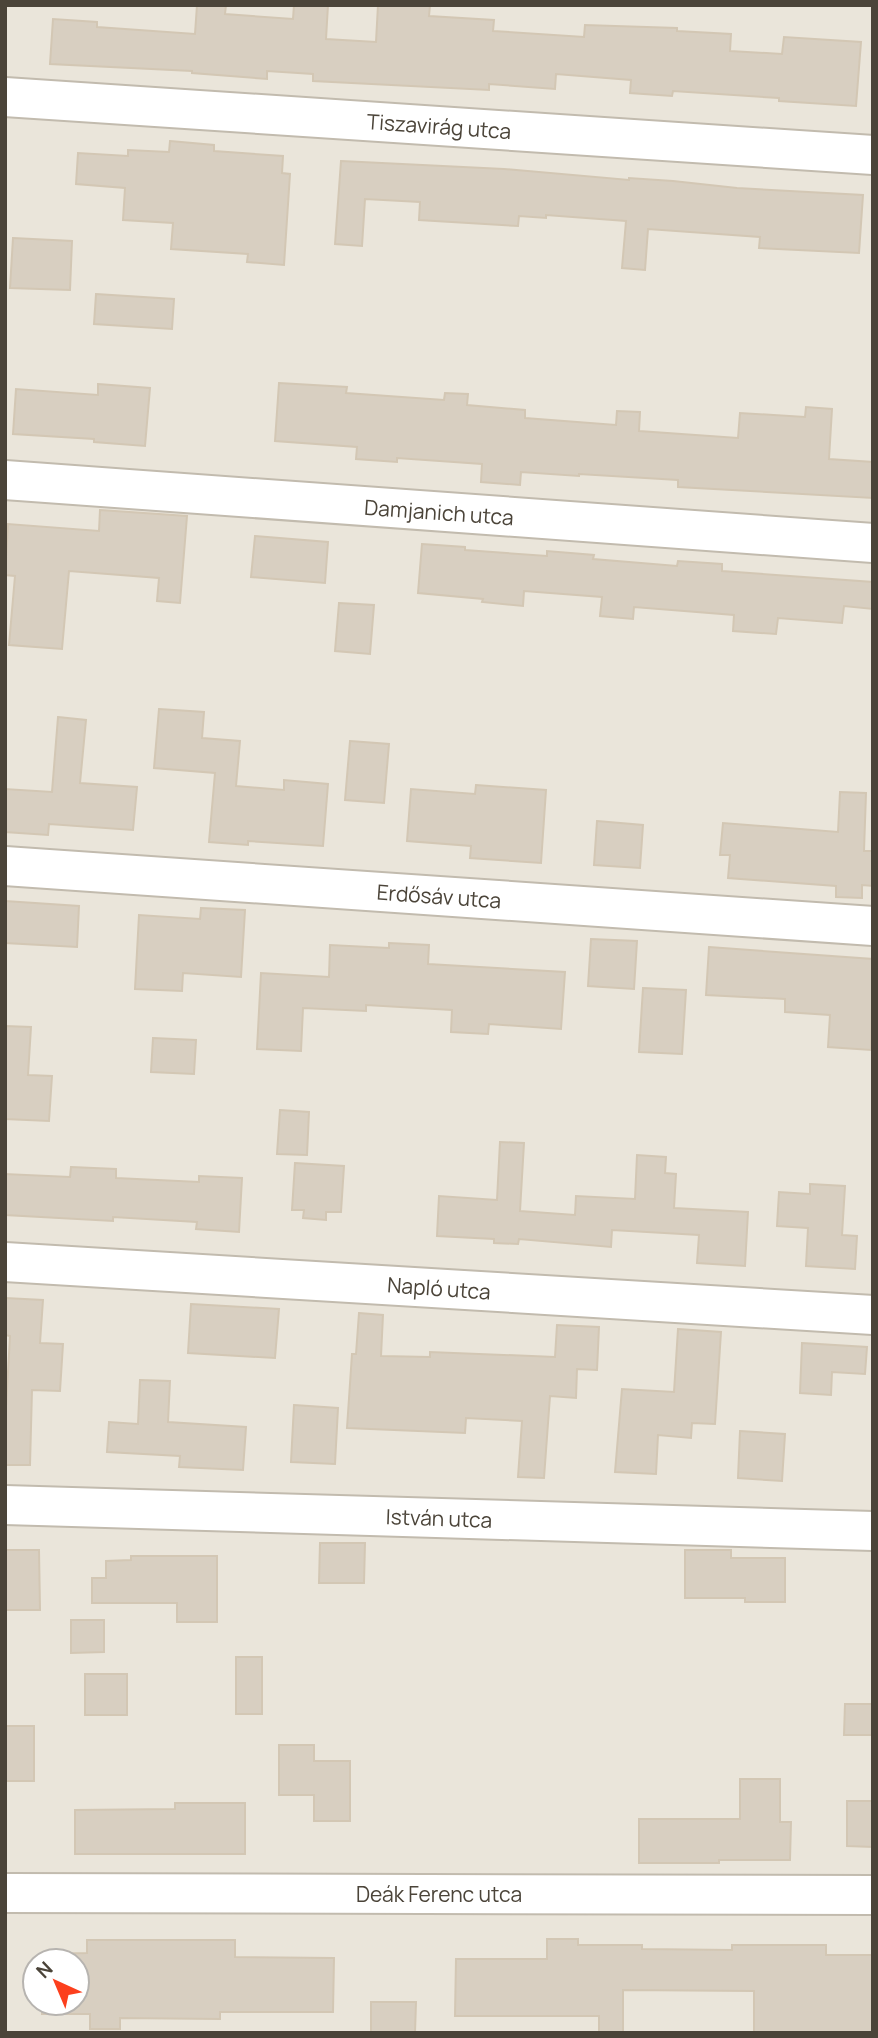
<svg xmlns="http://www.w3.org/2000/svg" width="878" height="2038" font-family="Manrope,sans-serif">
<rect width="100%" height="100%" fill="#f6f3ec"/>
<path fill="#eae5da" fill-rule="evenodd" d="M5 5H873V2033H5ZM35 1961H77V2003H35Z"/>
<g fill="#d8cfc1" stroke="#d3c7b4" stroke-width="2">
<path d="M197 5H226L225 14 293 19 294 5H328L326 39 376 42 378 5H430L429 16 494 20 493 31 584 37 585 25 677 28V31L731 34 730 51 782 54 784 37 861 42 856 106 779 101V98L673 91 672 96 630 93 631 80 556 74 555 89 489 84V90L313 81V74L267 71V79L192 73V71L50 64 53 19 97 22V27L195 34Z"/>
<path d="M170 141 214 145V151L283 156 282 173 290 174 284 265 247 262 248 254 171 249 173 223 123 220 125 188 76 184 78 153 128 156V150L169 152Z"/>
<path d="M341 161 504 169 629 180V178L673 181 737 188 863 195 859 253 759 248 760 237 648 229 645 270 622 268 626 221 546 215V218L519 216 518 226 419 220 420 202 365 199 362 246 335 244Z"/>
<path d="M13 238 72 241 70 290 10 288Z"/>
<path d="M96 294 174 299 172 329 94 324Z"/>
<path d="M279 383 347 387 346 393 444 400 445 393 468 394 467 405 525 410V418L616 425 617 411 640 412 639 431 738 438 740 413 805 417 806 407 832 409 829 459 873 462V498L678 487V480L579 474V476L521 472 520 485 481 482 482 464 397 458V462L356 459 357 447 275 441Z"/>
<path d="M98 384 150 388 145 446 94 442V439L13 434 16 389 98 395Z"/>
<path d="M100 510 187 516 180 603 157 601 159 578 69 571 62 649 9 645 15 576 5 575 8 524 99 531Z"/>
<path d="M255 536 328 542 325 583 251 577Z"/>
<path d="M422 544 465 547V550L547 556V551L594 555 593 559 677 566 678 561 722 564V571L873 582V609L844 606 842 623 778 618 776 634 733 631 734 615 634 607 633 619 600 616 602 597 524 591 523 606 482 602 483 599 418 593Z"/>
<path d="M339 603 374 605 370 654 335 651Z"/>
<path d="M159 709 204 712 202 738 240 741 236 786 284 790V780L328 784 323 846 248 841V845L209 842 215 773 154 768Z"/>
<path d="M58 717 86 720 80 783 137 787 133 830 49 824 48 835 5 832V789L52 792Z"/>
<path d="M350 741 389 744 384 803 345 800Z"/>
<path d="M476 785 546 790 541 863 470 858 471 846 407 841 411 789 475 794Z"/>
<path d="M840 792 866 793 864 851H873V886L862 885V898L836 897V886L728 878 730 855H720L723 823 838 832Z"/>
<path d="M597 821 643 825 640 868 594 865Z"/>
<path d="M5 901 79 906 77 947 5 943Z"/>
<path d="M201 908 245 910 241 977 183 973 182 991 135 989 139 915 200 919Z"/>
<path d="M591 939 637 941 634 989 588 986Z"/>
<path d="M389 943 429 945 428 964 565 972 561 1029 489 1024 488 1034 451 1032 452 1010 366 1005V1011L303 1008 301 1051 257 1049 261 973 329 977 330 945 389 948Z"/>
<path d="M709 947 873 959 871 1050 828 1047 830 1015 785 1012V999L706 995Z"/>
<path d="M643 988 686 990 682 1054 639 1052Z"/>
<path d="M5 1026 31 1027 28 1075 52 1076 49 1121 5 1119Z"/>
<path d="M153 1038 196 1040 194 1074 151 1072Z"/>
<path d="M280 1110 309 1112 307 1155 277 1154Z"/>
<path d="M500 1142 524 1143 520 1211 575 1215 576 1196 635 1199 637 1155 666 1157 665 1173 676 1174 674 1208 748 1212 745 1266 697 1263 699 1235 612 1230 611 1247 519 1239 518 1244 494 1243V1239L437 1236 439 1196 497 1200Z"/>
<path d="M295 1163 344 1166 341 1212H326V1220L303 1218 304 1210H292Z"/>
<path d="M71 1167 116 1169V1178L199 1182V1176L242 1178 239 1232 196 1229 197 1222 113 1217V1221L5 1215V1174L70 1177Z"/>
<path d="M810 1184 845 1186 842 1235 857 1236 855 1269 806 1266 808 1228 777 1226 779 1192 810 1194Z"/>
<path d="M5 1298 43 1300 40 1343 63 1344 60 1391 32 1390 30 1465H5V1425L10 1336 5 1335Z"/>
<path d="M191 1304 279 1309 275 1358 188 1353Z"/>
<path d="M359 1313 383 1315 381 1356 430 1357V1352L555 1357 557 1325 599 1327 597 1370 577 1369 576 1398 550 1396 544 1478 518 1477 522 1421 466 1418 465 1433 347 1428 352 1354H356Z"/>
<path d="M678 1329 721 1332 715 1424 692 1423 691 1438 658 1435 656 1474 615 1472 622 1389 674 1392Z"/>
<path d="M802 1343 867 1347 865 1374 832 1372 831 1395 800 1393Z"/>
<path d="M140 1380 170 1381 168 1422 246 1427 243 1470 179 1467 180 1456 107 1452 109 1422 138 1424Z"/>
<path d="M294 1405 338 1408 335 1464 291 1462Z"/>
<path d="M740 1431 785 1434 782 1481 738 1478Z"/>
<path d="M320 1543H365L364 1583H319Z"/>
<path d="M5 1550H39L40 1610H5Z"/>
<path d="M685 1550H731V1558H785V1602H745V1598H685Z"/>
<path d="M131 1556H217V1622H177V1603H92V1578H106V1561L131 1560Z"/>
<path d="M71 1620H104V1652L71 1653Z"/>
<rect x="236" y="1657" width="26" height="57"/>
<rect x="85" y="1674" width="42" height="41"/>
<path d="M845 1704H873V1735H844Z"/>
<rect x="5" y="1726" width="29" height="55"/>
<path d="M279 1745H314V1761H350V1821H314V1795H279Z"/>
<path d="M740 1779H780V1822H791L790 1860H719V1863H639V1819H740Z"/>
<path d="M847 1801H873V1847L847 1846Z"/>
<path d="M175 1803H245V1854H75V1810L175 1809Z"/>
<path d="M547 1939H578V1945H642V1949L732 1950V1945H826V1955H873V2033H754V1991L623 1990V2033H599V2016H455L456 1959H547Z"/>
<path d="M87 1940H235V1957L334 1958 333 2012H220V2019L120 2018V2029H90V2014H42V2003H77V1961H42V1954L87 1953Z"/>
<path d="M371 2002H416L415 2033H371Z"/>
</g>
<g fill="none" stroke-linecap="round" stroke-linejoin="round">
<g stroke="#c2bbae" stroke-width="42">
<g id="minor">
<path d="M5 97 873 155"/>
<path d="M5 480 873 543"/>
<path d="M5 866 873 926"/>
<path d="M5 1262 873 1315"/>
<path d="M5 1505 873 1531"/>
<path d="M5 1893 873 1895"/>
</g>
</g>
<use href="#minor" stroke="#fff" stroke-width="38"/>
</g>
<g text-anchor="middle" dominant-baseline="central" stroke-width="5" stroke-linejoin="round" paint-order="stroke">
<g font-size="21" fill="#4b4439" stroke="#fff">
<text transform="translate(439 126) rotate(4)">Tiszavirág utca</text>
<text transform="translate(439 512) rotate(4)">Damjanich utca</text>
<text transform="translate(439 896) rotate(4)">Erdősáv utca</text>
<text transform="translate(439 1288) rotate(4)">Napló utca</text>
<text transform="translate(439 1518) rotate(2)">István utca</text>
<text x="439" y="1894">Deák Ferenc utca</text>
</g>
</g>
<rect width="878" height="2038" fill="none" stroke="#4b4439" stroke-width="14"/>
<g transform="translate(56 1982) rotate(316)"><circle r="33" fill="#ffffff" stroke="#b7b4b0" stroke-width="2"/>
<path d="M0-5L12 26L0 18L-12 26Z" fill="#fc3f1d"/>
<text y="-10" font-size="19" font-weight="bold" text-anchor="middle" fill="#4b4439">N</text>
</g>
</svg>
